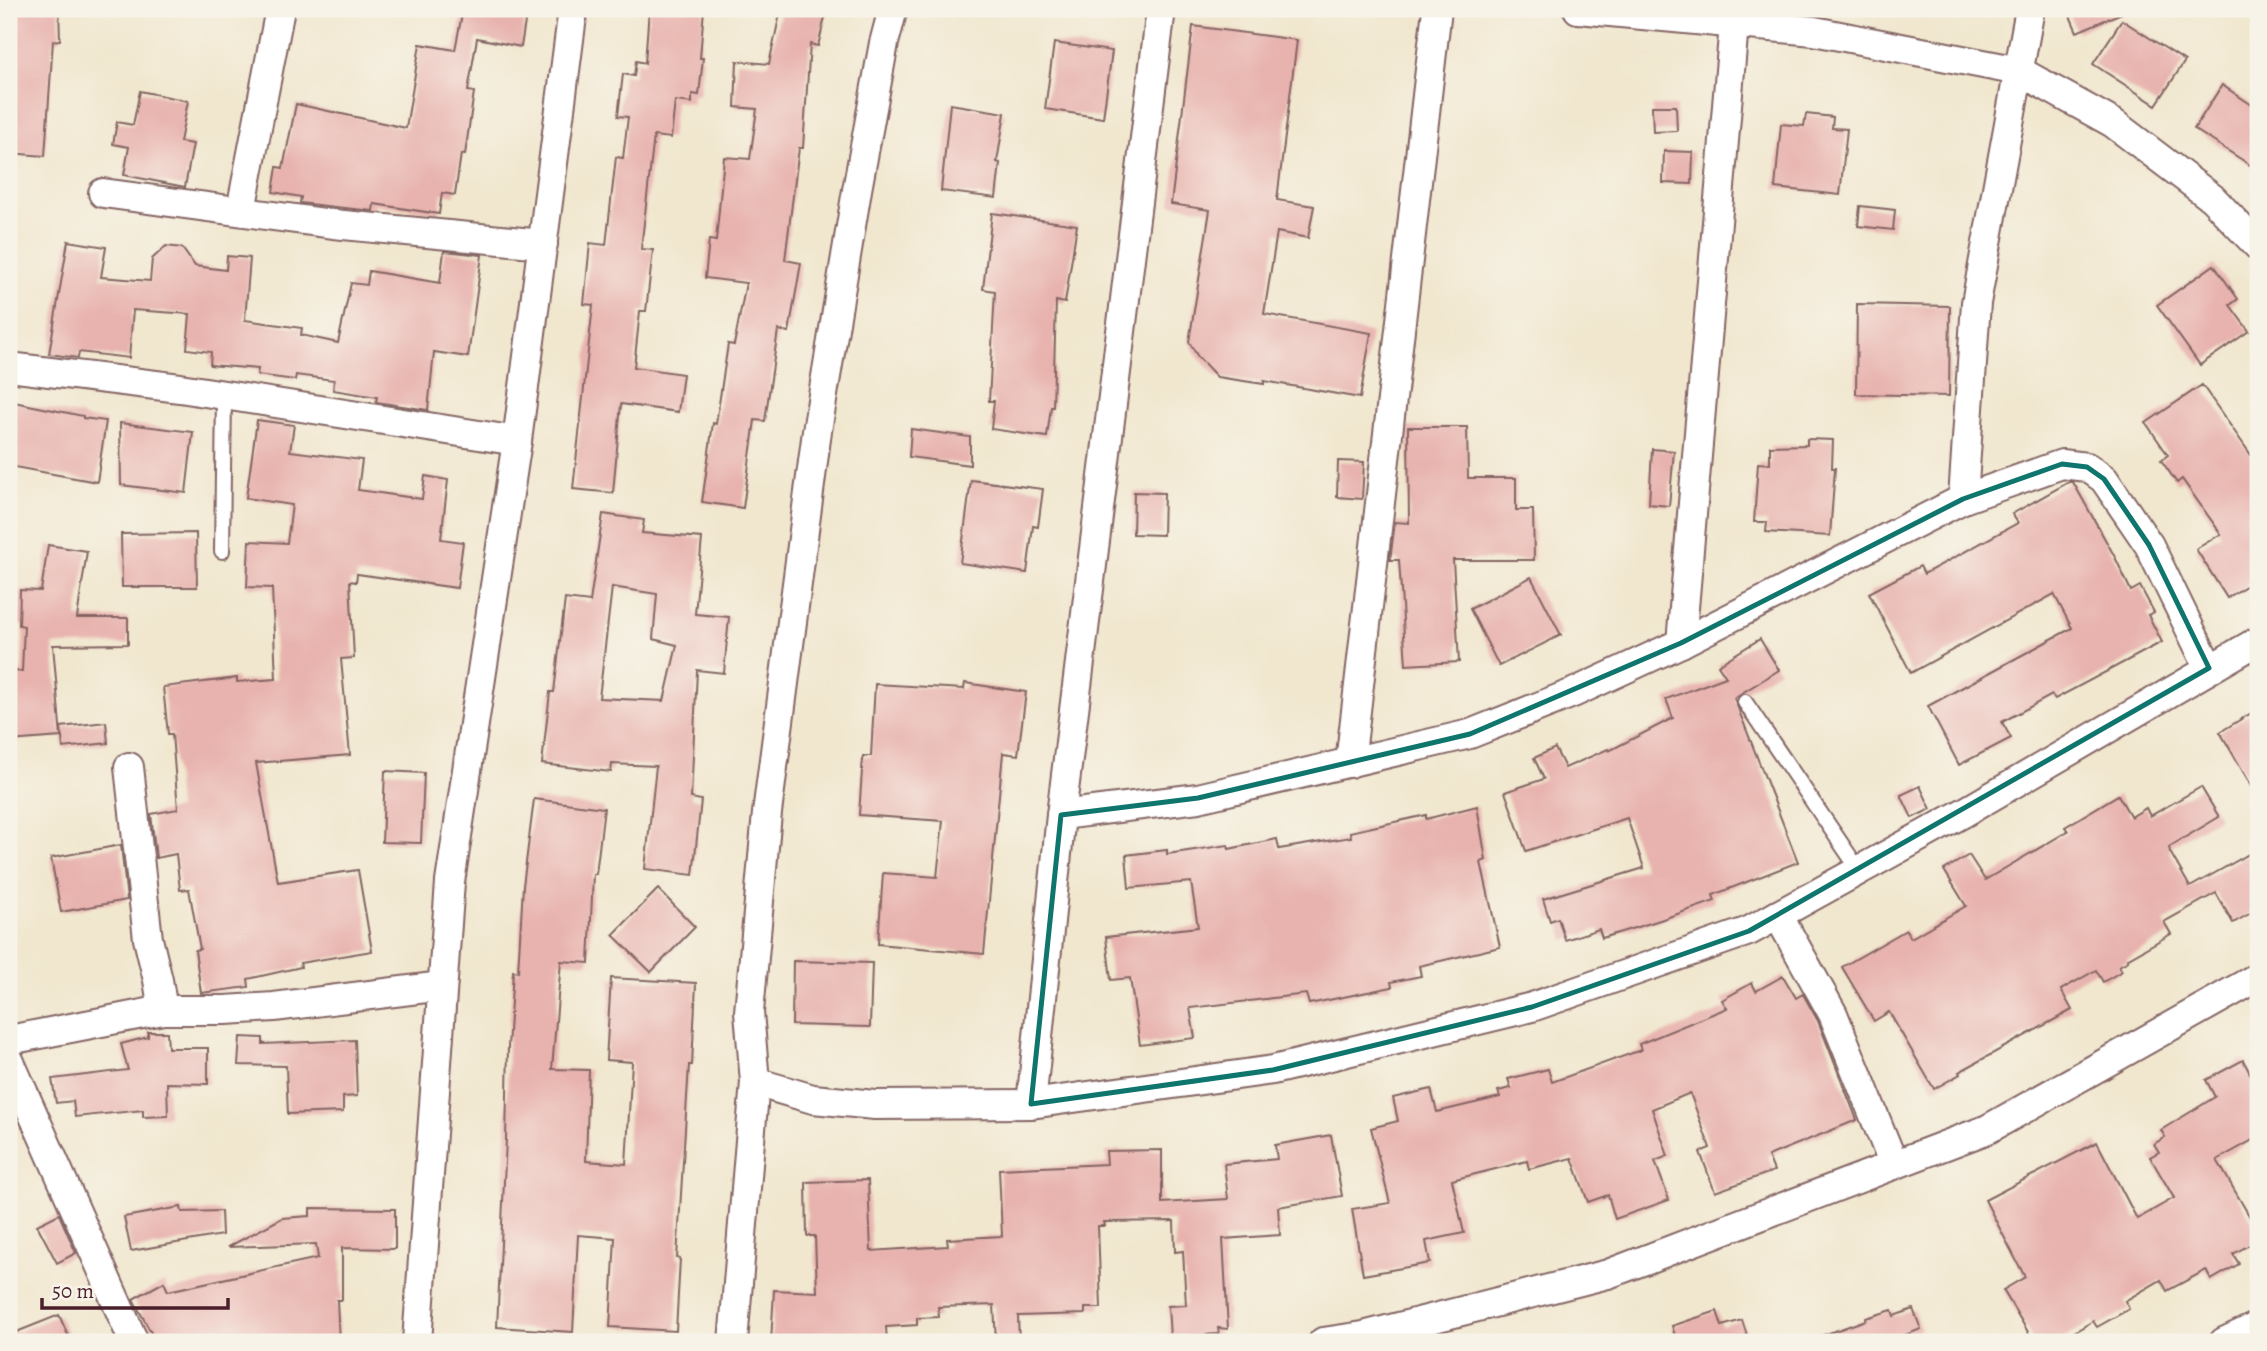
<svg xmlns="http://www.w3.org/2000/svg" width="2267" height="1351" font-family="Alegreya,serif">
<rect width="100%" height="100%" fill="#f7f3e8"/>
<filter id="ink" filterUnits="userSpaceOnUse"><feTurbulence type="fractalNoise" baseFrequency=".0143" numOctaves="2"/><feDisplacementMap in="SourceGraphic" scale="14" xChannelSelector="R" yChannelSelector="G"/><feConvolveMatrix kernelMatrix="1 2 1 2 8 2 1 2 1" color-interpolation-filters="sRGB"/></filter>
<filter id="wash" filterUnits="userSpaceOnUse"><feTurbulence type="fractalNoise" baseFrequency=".00686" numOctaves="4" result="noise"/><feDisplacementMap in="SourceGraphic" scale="28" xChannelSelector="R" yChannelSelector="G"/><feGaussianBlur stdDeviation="1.57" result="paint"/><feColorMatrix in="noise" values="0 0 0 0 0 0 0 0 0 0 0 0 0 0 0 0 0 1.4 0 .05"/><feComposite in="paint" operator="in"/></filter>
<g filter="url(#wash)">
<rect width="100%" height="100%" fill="#f1e7cf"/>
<g id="blocks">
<g fill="#e8b2ae" fill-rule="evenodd">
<path d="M9 9H59L60 40 53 41 45 156 9 153Z"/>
<path d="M463 9H527L521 47 477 38 468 91 474 92 465 155 461 154 455 195 442 193 439 214 374 204 373 211 335 207 300 203 301 197 273 192 277 167 283 168 296 104 406 128 420 44 455 50Z"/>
<path d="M649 9H704L700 58H703L699 95 692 94V103L675 101 671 138 654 136 641 249 653 250 646 311H640L634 367 683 374 678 412 621 404 613 493 573 489 593 305 584 304 590 243 606 245 616 157 623 158 628 117 618 116 623 74 634 76 636 61 645 63Z"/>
<path d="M781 9H827L818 46 810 44 803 148H799L785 260 801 263 789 332 778 330 765 421 755 420 743 508 702 502 713 423 716 424 728 344 734 345 746 283 705 278 709 240 716 241 724 157 750 159 757 109 735 107 737 61 769 64Z"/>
<path d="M2067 9H2131L2077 32Z"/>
<path d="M2122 20 2185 61 2156 105 2093 64Z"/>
<path d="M1193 26 1297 40 1277 200 1314 206 1308 238 1277 232 1264 314 1371 333 1360 398 1264 381V384L1217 377 1198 357 1189 342 1210 210 1171 204Z"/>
<path d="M1054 43 1112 51 1103 118 1045 109Z"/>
<path d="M2222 85 2258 109V170L2194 129Z"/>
<path d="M140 91 188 101 180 142 193 144 185 187 124 175 129 147 113 144 117 122 133 125Z"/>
<path d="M950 104 1005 113 997 162 1000 163 996 198 941 191Z"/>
<path d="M1652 106H1676L1677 131 1653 132Z"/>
<path d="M1806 114 1833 117 1832 128 1847 129 1840 195 1775 188 1781 124 1804 126Z"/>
<path d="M1664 151 1693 152 1692 184 1663 183Z"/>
<path d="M1860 206 1895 210 1893 230 1858 226Z"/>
<path d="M992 213 1077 225 1065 303 1056 301 1053 407H1051L1047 437 991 429 994 401H989L995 291 983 289Z"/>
<path d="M68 241 106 247 101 277 150 281 152 259 166 246 182 248 195 266 226 270 227 256 250 258 245 320 302 328 301 335 338 343 351 283 367 285 369 271 440 283 444 251 482 255 468 357 434 352 428 410 376 402 377 397 333 390 334 380 296 375 295 380 257 375 258 369 210 365 211 352 187 349 190 314 133 310 129 358 79 352 78 358 49 354Z"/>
<path d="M2214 265 2238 299 2230 305 2249 331 2200 365 2157 305Z"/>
<path d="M1857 304 1950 306 1949 396 1856 394Z"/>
<path d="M2202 385 2258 465V578L2227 598 2196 549 2221 534 2182 479 2177 483 2161 460 2168 455 2146 423Z"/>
<path d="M9 401 83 416V418L106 421 97 482 9 466Z"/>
<path d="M257 420 294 425 290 451 362 460 358 490 422 499 425 476 448 480 441 539 463 542 457 588 357 574 356 582 350 581 354 658 341 659 350 755 256 763 278 882 358 870 372 951 300 963 301 967 248 979 249 987 201 993 195 950 200 949 189 889 180 890 176 854 156 858 151 814 178 809 172 734H168L163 687 237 678V682L276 679 272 588 247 587 249 541 287 543 292 505 246 498Z"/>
<path d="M120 423 193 432 186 493 121 485Z"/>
<path d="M1408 427H1467L1468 478H1516V510H1533L1534 560H1453L1459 662 1406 665 1399 560H1390L1395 522 1409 523Z"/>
<path d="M911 429 970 437V465L909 457Z"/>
<path d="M1807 439 1833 440 1832 468H1835L1830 536 1766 532 1767 522H1754L1758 463 1770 464V446L1807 445Z"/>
<path d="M1652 449 1674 451 1669 506 1649 504Z"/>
<path d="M1338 461 1364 462 1362 499 1337 497Z"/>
<path d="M971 480 1043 489 1038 527 1033 526 1027 573 960 563Z"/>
<path d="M2069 482H2073L2115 557 2131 591 2140 586 2154 612 2148 615 2162 642 2055 699 2052 695 2002 722 2011 738 1959 765 1928 706 2072 628 2054 594 1911 673 1869 593 1920 566 1924 574 2018 523 2012 514Z"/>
<path d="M1134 492 1164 493 1163 535 1133 534Z"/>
<path d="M603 514 644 520 642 533 702 538 695 614 729 617 724 673 697 670 691 798 701 800 693 875 645 869 656 766 612 764 611 772 542 764 550 692H554L565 599 590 602ZM612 587 657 594 653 639 677 645 664 701 599 698Z"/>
<path d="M196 533 197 587H122L121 534Z"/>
<path d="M48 545 87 551 77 618H128V644L53 645 61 737 9 741V672L22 671 24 626 19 625 20 590 41 591Z"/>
<path d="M1531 577 1561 635 1499 666 1470 609Z"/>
<path d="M1760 639 1779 670 1734 698 1798 862 1713 895 1715 901 1660 920 1602 938 1599 929 1565 940 1558 918 1550 921 1543 899 1644 868 1627 818 1526 851 1505 792 1544 779 1534 758 1555 748 1565 768 1608 749 1609 751 1673 718 1666 699 1726 677 1718 665Z"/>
<path d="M965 683 1026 692 1018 755 1003 753 984 954 878 944 883 873 937 877 943 821 859 815 863 756H871L875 684 964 689Z"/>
<path d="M2258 709V797L2220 732Z"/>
<path d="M106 722 108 743 63 748 61 727Z"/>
<path d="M385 771 424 773 421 843 382 842Z"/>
<path d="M1920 786 1931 809 1912 818 1901 795Z"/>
<path d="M2201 787 2219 817 2169 847 2170 852 2190 887 2258 849V909L2233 923 2216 893 2164 922 2171 934 2127 959 2128 961 2119 966 2122 971 2103 982 2096 970 2061 990 2072 1010 1959 1072 1960 1074 1934 1089 1889 1012 1874 1021 1842 967 1906 930 1911 938 1966 906 1944 870 1969 855 1985 880 2068 831 2065 827 2118 795 2131 817 2146 808 2150 816Z"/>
<path d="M534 799 604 808 596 874H593L589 963 561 961 552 1069 589 1070 586 1161 626 1164 632 1062 606 1060 611 978 696 983 692 1065H689L677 1258 680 1259 676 1331 610 1327 615 1238 578 1235 573 1332 497 1327 506 1140 508 1047 513 971 518 972 523 886Z"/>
<path d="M1477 806 1486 860 1481 862 1500 947 1419 966 1421 976 1391 982 1392 987 1309 1004 1306 994 1190 1008 1195 1038 1140 1045 1130 978 1111 980 1106 937 1198 927 1191 882 1129 888 1126 855 1167 850V854L1228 845 1229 849 1277 839 1279 849 1351 837 1350 832 1426 815V819Z"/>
<path d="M121 845 127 900 61 912 51 858Z"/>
<path d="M658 889 695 927 651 972 613 935Z"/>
<path d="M793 961 872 963 870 1027 792 1025Z"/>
<path d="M1783 976 1796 998 1803 994 1818 1021 1857 1120 1768 1156 1774 1171 1715 1192 1700 1152 1710 1148 1690 1093 1652 1109 1668 1156 1655 1161 1669 1200 1615 1219 1608 1195 1588 1202 1572 1158 1529 1169 1527 1161 1452 1180 1464 1233 1426 1241 1430 1263 1363 1275 1352 1209 1390 1203 1371 1128 1398 1121 1393 1098 1431 1089 1437 1112 1500 1097 1498 1091 1511 1088 1508 1079 1548 1069 1552 1082 1641 1050 1639 1044 1727 1008 1722 1000 1752 983 1756 991Z"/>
<path d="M148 1032H167L168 1048H208V1084L167 1083 168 1116 143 1117V1110L75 1117 73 1101 56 1103 52 1079 128 1070 121 1044 148 1037Z"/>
<path d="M240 1037 263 1038V1044L355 1040 357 1096 343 1097V1112L288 1114 286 1066 238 1065Z"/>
<path d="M2243 1060 2251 1075 2258 1071V1137L2217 1160 2258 1231V1240L2233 1254 2239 1264 2211 1280 2206 1270 2167 1291 2161 1280 2125 1301 2129 1309 2097 1327 2093 1321 2057 1342H2034L2003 1290 2025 1277 1985 1200 2097 1142 2137 1219 2174 1198 2150 1157 2159 1152 2154 1144 2165 1137 2161 1130 2215 1097 2206 1080Z"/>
<path d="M1331 1135 1342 1196 1278 1207 1280 1235 1223 1239 1228 1329 1218 1328 1219 1334 1170 1337 1168 1306 1186 1305 1183 1251 1175 1252 1174 1221 1104 1222 1105 1226H1098L1101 1308H1085V1314L1018 1316 1019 1342H996L994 1305 938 1307 939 1317 917 1318V1325L886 1327 887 1342H771L774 1290 817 1292 815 1236H807L806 1182 868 1180 871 1251 948 1246 947 1239 1002 1236 999 1169 1107 1164 1106 1151 1162 1150V1203L1228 1199 1224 1164 1277 1159 1275 1145Z"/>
<path d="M181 1207 182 1212 221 1211 222 1235 131 1251 124 1217Z"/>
<path d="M310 1208 395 1209V1249L342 1248V1300H337L339 1342H156L133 1299 164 1282 168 1291 318 1258 316 1244 228 1247 282 1218 310 1216Z"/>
<path d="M59 1214 76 1253 57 1263 37 1225Z"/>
<path d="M1913 1309 1921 1329 1900 1337 1902 1342H1812V1339L1866 1320V1318L1892 1310 1894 1316Z"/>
<path d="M1717 1311 1722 1326 1742 1320 1749 1342H1677L1672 1326Z"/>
<path d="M59 1315 71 1342H9V1335Z"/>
</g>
</g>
</g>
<g filter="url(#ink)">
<use href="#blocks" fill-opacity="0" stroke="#846564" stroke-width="2"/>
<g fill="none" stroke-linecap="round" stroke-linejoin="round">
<g stroke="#846564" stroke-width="18">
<g id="lane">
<path d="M222 551 224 395"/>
<path d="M1745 702 1859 870"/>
</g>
</g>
<g stroke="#846564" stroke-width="32">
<g id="street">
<path d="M1578 9 1814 31 2019 71 2113 123 2212 198 2258 246"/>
<path d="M103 193 333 224 543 244"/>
<path d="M241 210 280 9"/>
<path d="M9 367 180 388 517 441"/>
<path d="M1963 499 1976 303 2030 9"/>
<path d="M1681 643 1734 24"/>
<path d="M1350 763 1437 9"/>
<path d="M129 767 148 939 158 980 163 1010"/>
<path d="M1061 815 1198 798 1470 734 1573 693 1681 643 1963 499 2062 464 2087 467 2104 479 2149 545 2209 668"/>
<path d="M1778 915 1833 1014 1894 1165"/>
<path d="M9 1040 163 1010H225L274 1007 442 986"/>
<path d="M9 1060 134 1342"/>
<path d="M755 1082 813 1099 875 1105 1031 1104 1273 1070 1532 1007 1749 931 1965 812 2258 641"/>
<path d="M1031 1104 1061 815 1161 9"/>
<path d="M417 1342 450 882 517 441 573 9"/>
<path d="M733 1342 755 1082 749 1012 767 813 817 431 857 190 884 43 893 9"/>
<path d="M1323 1342 1363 1336 1608 1274 1988 1129 2258 977"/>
<path d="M2224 1342 2258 1326"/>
</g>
</g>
<use href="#lane" stroke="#fff" stroke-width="14"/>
<use href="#street" stroke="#fff" stroke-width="28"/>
</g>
</g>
<path fill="none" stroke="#0f766e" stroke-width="5" stroke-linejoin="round" d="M2062 464 2087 467 2104 479 2149 545 2209 668 1749 931 1532 1007 1273 1070 1031 1104 1061 815 1198 798 1470 734 1681 643 1963 499Z"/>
<rect width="2267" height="1351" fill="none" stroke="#f7f3e8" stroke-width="35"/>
<path d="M42 1298v10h186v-10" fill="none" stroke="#4a1f2b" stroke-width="3.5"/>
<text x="52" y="1298" font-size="21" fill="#4a1f2b" stroke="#f7f3e8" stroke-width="5" paint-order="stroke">50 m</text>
</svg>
